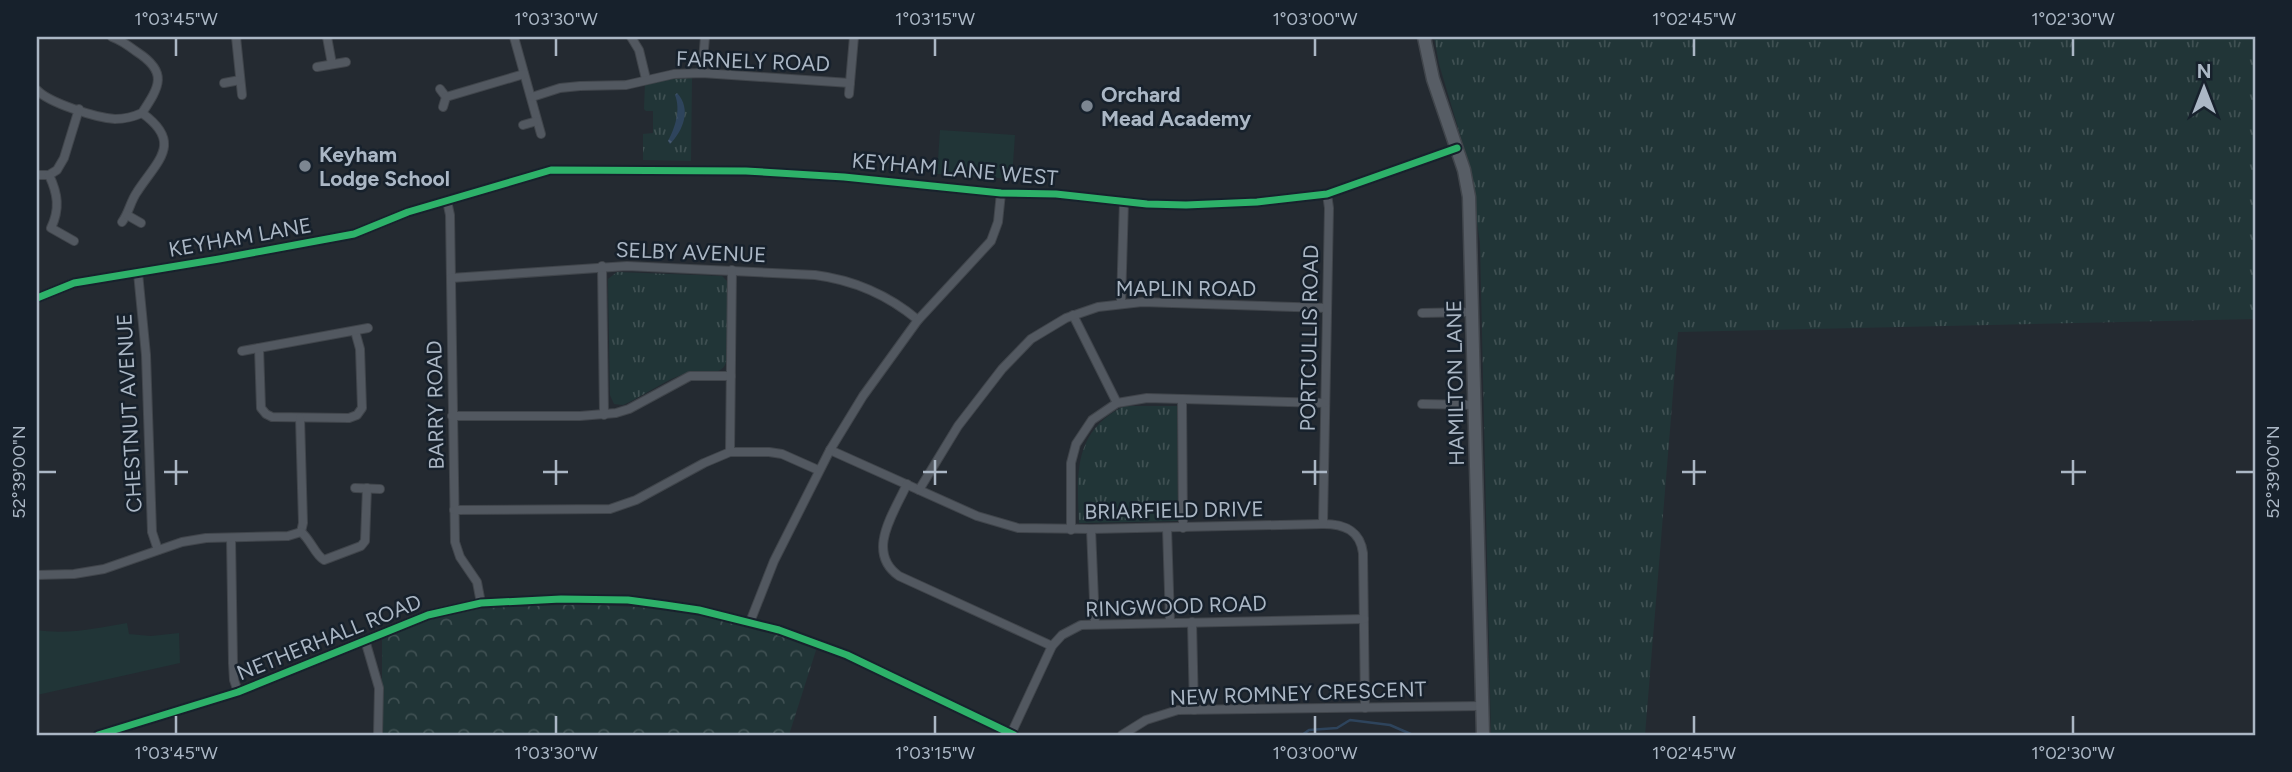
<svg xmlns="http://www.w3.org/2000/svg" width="2292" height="772" font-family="Figtree,sans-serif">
<defs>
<pattern id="grass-tufts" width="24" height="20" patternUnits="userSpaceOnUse" patternTransform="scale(1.75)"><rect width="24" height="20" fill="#213537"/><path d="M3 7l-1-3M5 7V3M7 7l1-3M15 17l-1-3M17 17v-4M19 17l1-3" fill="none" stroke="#3f5052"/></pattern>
<pattern id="park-crowns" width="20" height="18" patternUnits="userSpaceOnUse" patternTransform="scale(1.75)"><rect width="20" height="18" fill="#213537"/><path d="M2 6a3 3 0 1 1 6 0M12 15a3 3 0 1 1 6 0" fill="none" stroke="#3f5052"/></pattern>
<pattern id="water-ripples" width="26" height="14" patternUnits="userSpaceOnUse" patternTransform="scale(1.75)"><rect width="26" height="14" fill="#2e445c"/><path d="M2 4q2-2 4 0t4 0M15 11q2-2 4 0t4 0" fill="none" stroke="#4a5d72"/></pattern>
</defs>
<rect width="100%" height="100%" fill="#242a31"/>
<g fill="url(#grass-tufts)">
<path d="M1434 37H2255V319L1678 332 1645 735H1491L1480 243 1468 161 1439 64Z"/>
<path d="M692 78 691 161 643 160V134L653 133V111H646L644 109 645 83 672 79Z"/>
<path d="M617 272 722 276 729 283 726 363C720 377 705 370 692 372 670 376 644 396 623 405L614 404 610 395 608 279Z"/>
<path d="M1124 406H1177L1178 521 1079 523C1077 473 1073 432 1124 406Z"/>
</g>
<path fill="url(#park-crowns)" d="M563 605C600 605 639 606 676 611 724 619 771 633 817 647L789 735H382V638L426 621 478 608Z"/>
<g fill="#213537">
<path d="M940 130 1015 135 1012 179 937 174Z"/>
<path d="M127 623 129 634 151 636 179 633 180 663 37 695V630C67 635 97 628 127 623Z"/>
</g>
<path fill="url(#water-ripples)" d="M677 93C692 109 683 131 670 144L668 141C675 128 681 110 675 95Z"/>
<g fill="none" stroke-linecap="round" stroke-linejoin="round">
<path stroke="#2e445c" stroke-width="2.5" d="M1302 735 1309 730 1337 728 1350 720 1390 725 1413 735"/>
<g stroke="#40454b" stroke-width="10">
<g id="street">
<path d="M112 37C121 40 129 46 137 52 168 72 160 86 142 113"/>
<path d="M236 37 242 95"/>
<path d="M327 37 332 64"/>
<path d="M514 37 541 134"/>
<path d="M631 37 639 50 646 79"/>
<path d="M317 67 346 62"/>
<path d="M702 73 705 37"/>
<path d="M224 83 240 80"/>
<path d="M440 89 446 97 443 107"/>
<path d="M37 90C49 103 97 118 115 119 125 119 133 117 142 113 184 143 157 161 137 192 130 202 129 213 122 222"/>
<path d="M849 94 854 37"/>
<path d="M446 97 524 74"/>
<path d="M532 97 560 88 580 86 626 85 674 74 702 73 850 83"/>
<path d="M523 125 537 121"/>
<path d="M37 175H49L57 170 64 158 79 109"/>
<path d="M49 175C58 194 60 209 51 228L74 241"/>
<path d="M447 201 450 215 455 542 460 557 477 582 481 603"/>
<path d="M127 215 141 223"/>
<path d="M602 266 604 415"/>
<path d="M138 273 146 355 152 532 158 550"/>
<path d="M451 278 627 266 815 275C854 280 888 295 918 320"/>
<path d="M37 298 74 283 219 259 354 234 408 212 551 170 746 171 844 177 1001 193 1056 194 1147 204 1186 205 1257 202 1327 194 1457 148"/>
<path d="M1121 303 1124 201"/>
<path d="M1422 313 1473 312"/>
<path d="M1073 315 1117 403"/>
<path d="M259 348 261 408 266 414 272 417 349 418 357 415 362 408 360 349 355 331"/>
<path d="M242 351 368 328"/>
<path d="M1182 399 1183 528"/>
<path d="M1422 404 1475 405"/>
<path d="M452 416H580L616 413 629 409 690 376H731"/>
<path d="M300 418 303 523 301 532"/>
<path d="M830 450 977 516 1018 528 1091 529 1323 524C1344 524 1360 530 1363 553L1365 708"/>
<path d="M730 452 732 270"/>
<path d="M907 484C894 513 865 552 899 576L1052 646"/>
<path d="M355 488 380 489"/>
<path d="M919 490 958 426 1002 369 1031 339 1066 318 1098 307 1142 302 1327 308"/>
<path d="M454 510 610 509 636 500 704 463 730 452H769L782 454 818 470"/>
<path d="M1323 524 1329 208 1327 194"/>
<path d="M1167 528 1170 622"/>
<path d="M1091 529 1095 624"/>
<path d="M1071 530V463L1076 444 1092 420 1117 403 1147 398 1325 403"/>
<path d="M301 532C311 540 315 555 324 560L361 546 365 541 367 488"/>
<path d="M231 538 233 663 234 680 238 692"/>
<path d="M37 575 74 574 104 569 182 542 206 538 288 536 301 532"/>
<path d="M750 622 774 561 830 450 863 396 918 320 991 241 998 222 1001 193"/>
<path d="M1192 622 1194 710"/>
<path d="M365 640 379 688 378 735"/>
<path d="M1011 734 1052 646 1062 635 1081 625 1364 619"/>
<path d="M98 735 238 692 428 615 481 603 561 599 628 600 665 605 699 610 779 630 847 655 1014 735"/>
<path d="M1122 735 1146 720 1178 710 1482 706"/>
</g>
</g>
<g stroke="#40454b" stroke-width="15">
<path id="secondary" d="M1424 37 1433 79 1464 170 1469 197 1483 735"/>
</g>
<use href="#street" stroke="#525860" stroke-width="8"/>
<use href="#secondary" stroke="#575d65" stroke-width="12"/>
<g stroke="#17212c" stroke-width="11">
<g id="cycleway">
<path d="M37 298 74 283 219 259 354 234 408 212 551 170 746 171 844 177 1001 193 1056 194 1147 204 1186 205 1257 202 1327 194 1457 148"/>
<path d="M98 735 238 692 428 615 481 603 561 599 628 600 665 605 699 610 779 630 847 655 1014 735"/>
</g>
</g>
<use href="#cycleway" stroke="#2db169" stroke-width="7"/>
</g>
<path fill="none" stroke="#abb7c5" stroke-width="2.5" d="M176 38V56M556 38V56M935 38V56M1315 38V56M1694 38V56M2073 38V56M176 460V485M556 460V485M935 460V485M1315 460V485M1694 460V485M2073 460V485M38 472H56M164 472H188M543 472H568M923 472H947M1302 472H1327M1682 472H1706M2061 472H2086M2236 472H2254M176 716V734M556 716V734M935 716V734M1315 716V734M1694 716V734M2073 716V734"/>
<g fill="#7c8691" stroke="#17212c" stroke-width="2.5">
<circle cx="1087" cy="106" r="7"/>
<circle cx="305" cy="166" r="7"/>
</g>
<g text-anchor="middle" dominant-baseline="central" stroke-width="5" stroke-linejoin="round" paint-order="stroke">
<g font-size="21" fill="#abb7c5" stroke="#17212c">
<text transform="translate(753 61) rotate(2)">FARNELY ROAD</text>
<text transform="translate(955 169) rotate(5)">KEYHAM LANE WEST</text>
<text transform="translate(240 237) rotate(-10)">KEYHAM LANE</text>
<text transform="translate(691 252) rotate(2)">SELBY AVENUE</text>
<text x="1186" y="288">MAPLIN ROAD</text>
<text transform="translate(1309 338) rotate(-89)">PORTCULLIS ROAD</text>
<text transform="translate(1455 383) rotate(-91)">HAMILTON LANE</text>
<text transform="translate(435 405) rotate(-91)">BARRY ROAD</text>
<text transform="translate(129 413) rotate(-93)">CHESTNUT AVENUE</text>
<text transform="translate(1174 510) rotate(-1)">BRIARFIELD DRIVE</text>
<text transform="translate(1176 606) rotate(-2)">RINGWOOD ROAD</text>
<text transform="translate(329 637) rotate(-22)">NETHERHALL ROAD</text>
<text transform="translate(1298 693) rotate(-2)">NEW ROMNEY CRESCENT</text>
</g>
<g font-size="21" font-weight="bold" fill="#abb7c5" stroke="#17212c" text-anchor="start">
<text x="1101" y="94">Orchard<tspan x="1101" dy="24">Mead Academy</tspan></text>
<text x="319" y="154">Keyham<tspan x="319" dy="24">Lodge School</tspan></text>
</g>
</g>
<rect width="2292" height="772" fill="none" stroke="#17212c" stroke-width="77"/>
<g transform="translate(2204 88)" stroke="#17212c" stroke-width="5" paint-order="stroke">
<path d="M0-5L12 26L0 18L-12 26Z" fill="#abb7c5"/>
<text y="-10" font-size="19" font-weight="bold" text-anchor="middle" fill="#abb7c5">N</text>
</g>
<rect x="38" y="38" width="2216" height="696" fill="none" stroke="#abb7c5" stroke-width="2.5"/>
<g font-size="18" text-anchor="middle" fill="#abb7c5">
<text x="176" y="25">1°03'45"W</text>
<text x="556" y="25">1°03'30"W</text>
<text x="935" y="25">1°03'15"W</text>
<text x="1315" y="25">1°03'00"W</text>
<text x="1694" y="25">1°02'45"W</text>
<text x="2073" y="25">1°02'30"W</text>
<text transform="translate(19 472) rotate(-90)" y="6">52°39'00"N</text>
<text transform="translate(2273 472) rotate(-90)" y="6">52°39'00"N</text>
<text x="176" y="759">1°03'45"W</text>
<text x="556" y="759">1°03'30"W</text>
<text x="935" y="759">1°03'15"W</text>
<text x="1315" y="759">1°03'00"W</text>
<text x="1694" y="759">1°02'45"W</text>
<text x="2073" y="759">1°02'30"W</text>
</g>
</svg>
